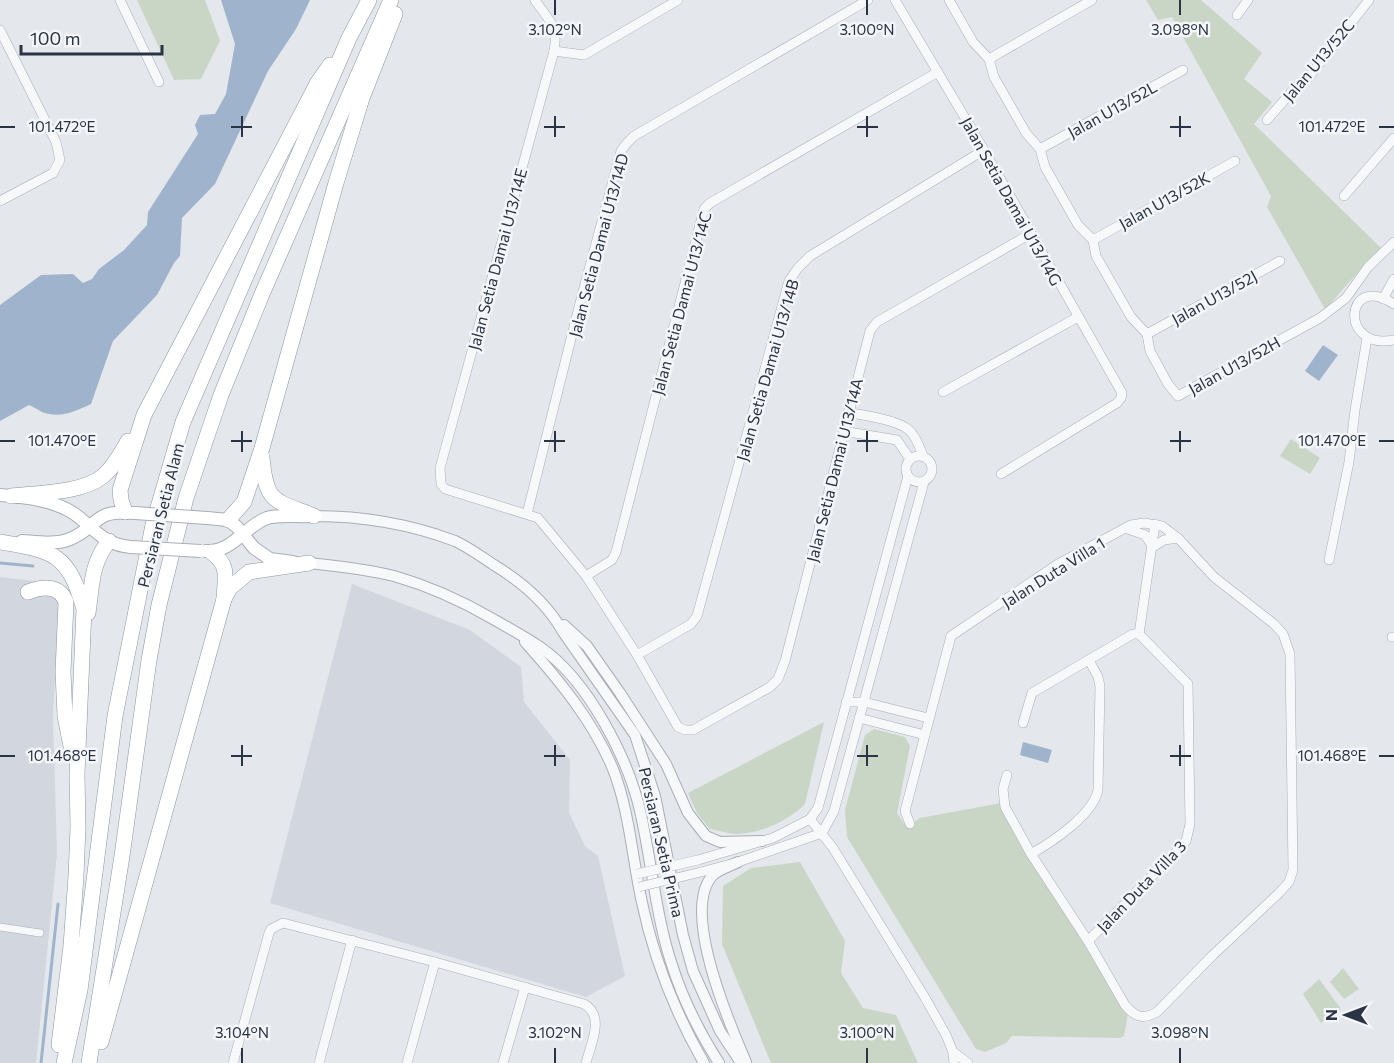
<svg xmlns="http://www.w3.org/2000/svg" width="1394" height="1063" font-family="Commissioner,sans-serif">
<rect width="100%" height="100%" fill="#e4e7ec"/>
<g fill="#d2d6de">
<path d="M0 577 43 582 59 600 53 717 57 853 36 1063H0Z"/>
<path d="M352 584 470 630 521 667 524 702 570 760 569 813 585 846 598 856 625 976 586 997 270 903Z"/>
</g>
<g fill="#c9d6c5">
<path d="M137 0H205L220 41 201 79 174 80Z"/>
<path d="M1146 0H1201L1262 53 1244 79 1272 102 1254 124 1381 248C1360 267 1345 289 1325 309L1267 207 1271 196 1172 17 1158 20Z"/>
<path d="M1291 439 1320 458 1310 474 1280 456Z"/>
<path d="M824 722 805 804C790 820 758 835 734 834 726 833 718 830 710 829L697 813 688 793Z"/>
<path d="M874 729 905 737 910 746 897 813 907 828 920 818 1001 803 1012 830 1128 1014 1124 1036 1120 1038 1012 1036 1006 1043 985 1052 976 1049 847 837 845 810 865 735Z"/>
<path d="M800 862 845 941 841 973 863 1008 896 1015 918 1063H771L722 944 723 886 751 868Z"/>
<path d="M1343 968 1359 989 1344 999 1330 982Z"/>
<path d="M1319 979 1341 1009 1321 1023 1303 994Z"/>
</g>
<g fill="#9fb4cc">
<path d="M221 0H310L296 29 268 71 215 184 182 218 180 256 174 263 157 295 113 341 91 404C76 411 60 419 42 412 38 410 34 407 29 405L0 421V305L41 275 73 274 83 283 92 279 99 269 124 250 147 225 148 212 198 134 195 125 200 115 215 114 226 94 235 44Z"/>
<path d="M1323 345 1338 355 1319 381 1305 371Z"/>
<path d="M1023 742 1052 750 1048 763 1020 755Z"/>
</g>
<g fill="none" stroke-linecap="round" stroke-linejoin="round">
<g stroke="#9fb4cc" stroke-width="3">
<path d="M0 563 33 566"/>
<path d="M41 1063 58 904"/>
</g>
<g stroke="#a9aeb7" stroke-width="8">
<path id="pedestrian" d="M0 927 40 933"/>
</g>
<g stroke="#a9aeb7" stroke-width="10">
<g id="minor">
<path d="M120 0 159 82"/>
<path d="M535 0C548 20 559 25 554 51L440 468 441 484 445 489 538 518 586 576 637 655 678 727 685 730H693L770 687 778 679 785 661 870 331 877 322 1030 234"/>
<path d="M895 0 984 150 1122 393 1121 398 1117 403 1001 474"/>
<path d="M949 0 973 42 989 59 994 77 1026 133 1040 149 1045 167 1078 225 1093 240 1096 256 1131 317 1147 334 1150 351 1168 384 1178 396 1320 318 1346 298 1368 267 1394 242"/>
<path d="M1237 15 1248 0"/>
<path d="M0 30 56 142 60 160 53 173 0 201"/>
<path d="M554 51 584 55 678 0"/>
<path d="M989 59 1092 0"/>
<path d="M1267 120 1294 89 1309 77 1369 0"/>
<path d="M1040 149 1183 70"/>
<path d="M1344 196 1394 138"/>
<path d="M1093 240 1235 161"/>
<path d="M1383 299 1394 279"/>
<path d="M1394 304C1345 271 1338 351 1394 340"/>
<path d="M1147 334 1280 261"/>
<path d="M943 392 1078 317"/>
<path d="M848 412C864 416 896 419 909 430 916 436 920 448 923 456"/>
<path d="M843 431 897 440 910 459"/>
<circle cx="919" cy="469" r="13"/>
<path d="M527 514 581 299 621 151 627 143 634 136 868 0"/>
<path d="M1125 528 1145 535 1153 547 1164 540 1178 538"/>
<path d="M1329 560 1349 462 1355 410 1367 338"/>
<path d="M586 576 612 560 616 552 704 209 710 203 938 72"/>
<path d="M1139 634 1155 524"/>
<path d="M1392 637H1394"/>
<path d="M637 655 691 624 697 616 789 281 798 268 810 256 984 150"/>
<path d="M846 702H864L928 718"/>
<path d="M859 718 925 735"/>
<path d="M1023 723 1032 693 1133 634H1139"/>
<path d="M810 819 833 848 924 996 946 1035 953 1052 954 1063"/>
<path d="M910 824 905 811 951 636 1058 564 1131 525 1144 523 1162 526 1178 538 1214 577 1274 624 1283 634 1290 654 1293 870 1289 882 1279 893 1213 955 1157 1012C1143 1020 1135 1017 1125 1005L1088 941 1031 854 1005 807 1003 789 1007 775"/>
<path d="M1031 854C1052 842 1093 815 1098 790L1100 686 1098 677 1089 660"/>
<path d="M698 860 773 838 810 819 818 808 908 476"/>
<path d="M701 872 738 862 822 833 834 811 924 482"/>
<path d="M1088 941 1177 851 1186 841 1190 824 1188 684 1139 634"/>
<path d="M953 1052 968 1063"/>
<path d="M233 1063 269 933 271 929 283 923 435 962 584 1004C606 1016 590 1046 586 1063"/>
<path d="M319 1063 352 940"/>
<path d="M407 1063 435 962"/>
<path d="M503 1063 525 987"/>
</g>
</g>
<g stroke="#a9aeb7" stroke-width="12">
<g id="tertiary">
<path d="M314 516C362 516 410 524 455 541 468 547 482 557 494 565 522 582 547 603 563 632L635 735 655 796 683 935 693 971 720 1031 741 1063"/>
<path d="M309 563C337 566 366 569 394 576 429 586 462 601 493 619 509 628 525 637 540 647 588 680 629 759 641 815 652 865 656 917 672 965 683 1000 700 1033 719 1063"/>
<path d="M564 625 587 646 620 693 666 764 688 813 706 836 720 842 762 841"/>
<path d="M525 642C559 680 593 721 613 769 629 810 632 855 641 898 653 956 674 1011 704 1063"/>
<path d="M738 862C731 866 719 869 713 875 680 910 730 1025 746 1062"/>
</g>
</g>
<g stroke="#a9aeb7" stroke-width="14">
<g id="secondary">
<path d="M0 495C24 497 56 500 76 515 96 530 104 545 131 547"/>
<path d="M207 518 228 520 237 527 254 548 270 559 293 562"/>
<path d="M22 541C37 542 56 545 70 539 100 527 91 509 134 513"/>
<path d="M206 551C232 553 245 526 267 518 279 514 297 517 310 516"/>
</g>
</g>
<g stroke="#8b94a3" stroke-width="16">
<g id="trunk">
<path d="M262 457C266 504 274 500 314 516"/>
<path d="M11 496C37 493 83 493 103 476 114 467 121 453 128 441"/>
<path d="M125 512 121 500 120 490 144 415 318 82 330 65"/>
<path d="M228 520 244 502 262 448 336 183 362 98 395 14"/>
<path d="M0 542C54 551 68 553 84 609L77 774 78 827 76 876 71 946 59 1045"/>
<path d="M28 592C43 586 60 585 66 602L63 672 65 716 72 751"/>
<path d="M224 599 230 588 249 572 309 563"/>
<path d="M88 613C92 586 91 563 109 541"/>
<path d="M101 1042 224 599C225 578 230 565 211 552"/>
<path d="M64 1063 80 990 115 716 153 525 183 422 349 38 369 0"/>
<path d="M89 1063 122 856 149 660 159 605 186 498 221 395 262 294 391 0"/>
</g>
</g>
<use href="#pedestrian" stroke="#f7f8fa" stroke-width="7"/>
<use href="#minor" stroke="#f7f8fa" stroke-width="9"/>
<use href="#tertiary" stroke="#f7f8fa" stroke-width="10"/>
<use href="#secondary" stroke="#fff" stroke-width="12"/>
<use href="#trunk" stroke="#fff" stroke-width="15"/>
<g stroke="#a9aeb7" stroke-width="10" stroke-linecap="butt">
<g id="minor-bridge">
<path d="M637 874 698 860"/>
<path d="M639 887 701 872"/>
</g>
</g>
<g stroke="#a9aeb7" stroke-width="14" stroke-linecap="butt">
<g id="secondary-bridge">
<path d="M135 513 207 518"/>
<path d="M131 547 201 551"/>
</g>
</g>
<use href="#minor-bridge" stroke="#f7f8fa" stroke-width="9"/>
<use href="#secondary-bridge" stroke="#fff" stroke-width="12"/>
</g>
<path fill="none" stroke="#2b3445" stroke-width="2" d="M555 0V15M867 0V15M1180 0V15M242 116V137M555 116V137M867 116V137M1180 116V137M0 127H15M231 127H252M544 127H565M857 127H878M1170 127H1191M1379 127H1394M242 431V452M555 431V452M867 431V452M1180 431V452M0 441H15M231 441H252M544 441H565M857 441H878M1170 441H1191M1379 441H1394M242 745V766M555 745V766M867 745V766M1180 745V766M0 756H15M231 756H252M544 756H565M857 756H878M1170 756H1191M1379 756H1394M242 1048V1063M555 1048V1063M867 1048V1063M1180 1048V1063"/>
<g text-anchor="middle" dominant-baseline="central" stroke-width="5" stroke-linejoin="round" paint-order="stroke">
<g font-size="16" fill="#2b3445" stroke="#f4f6f9">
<text transform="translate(1318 60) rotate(-50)">Jalan U13/52C</text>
<text transform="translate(1112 109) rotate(-29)">Jalan U13/52L</text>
<text transform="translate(1164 200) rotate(-29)">Jalan U13/52K</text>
<text transform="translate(1012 201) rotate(61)">Jalan Setia Damai U13/14G</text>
<text transform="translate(598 245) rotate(-75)">Jalan Setia Damai U13/14D</text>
<text transform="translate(497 259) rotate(-75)">Jalan Setia Damai U13/14E</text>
<text transform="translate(1214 297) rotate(-29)">Jalan U13/52J</text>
<text transform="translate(681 303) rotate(-75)">Jalan Setia Damai U13/14C</text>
<text transform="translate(1234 365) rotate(-29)">Jalan U13/52H</text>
<text transform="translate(767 370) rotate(-74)">Jalan Setia Damai U13/14B</text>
<text transform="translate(834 470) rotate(-76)">Jalan Setia Damai U13/14A</text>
<text transform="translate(160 515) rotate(-76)">Persiaran Setia Alam</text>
<text transform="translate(1053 572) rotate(-32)">Jalan Duta Villa 1</text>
<text transform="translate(662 842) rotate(77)">Persiaran Setia Prima</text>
<text transform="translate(1141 886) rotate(-46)">Jalan Duta Villa 3</text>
</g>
</g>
<g font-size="15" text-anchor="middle" fill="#2b3445" stroke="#f4f6f9" stroke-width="5" stroke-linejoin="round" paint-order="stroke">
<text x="555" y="35">3.102°N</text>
<text x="867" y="35">3.100°N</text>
<text x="1180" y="35">3.098°N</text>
<text x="1332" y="132">101.472°E</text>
<text x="62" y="132">101.472°E</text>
<text x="1332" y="446">101.470°E</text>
<text x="62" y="446">101.470°E</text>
<text x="1332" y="761">101.468°E</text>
<text x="62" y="761">101.468°E</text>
<text x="242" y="1038">3.104°N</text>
<text x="555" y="1038">3.102°N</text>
<text x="867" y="1038">3.100°N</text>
<text x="1180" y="1038">3.098°N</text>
</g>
<g transform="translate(1346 1015) rotate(270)" stroke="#f4f6f9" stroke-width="4.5" paint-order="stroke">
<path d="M0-4.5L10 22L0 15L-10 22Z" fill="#2b3445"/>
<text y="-9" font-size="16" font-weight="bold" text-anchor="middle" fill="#2b3445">N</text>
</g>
<path d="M21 45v9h141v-9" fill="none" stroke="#2b3445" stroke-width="3"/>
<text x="30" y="45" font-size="18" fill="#2b3445" stroke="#f4f6f9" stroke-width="4.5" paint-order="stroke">100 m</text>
</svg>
